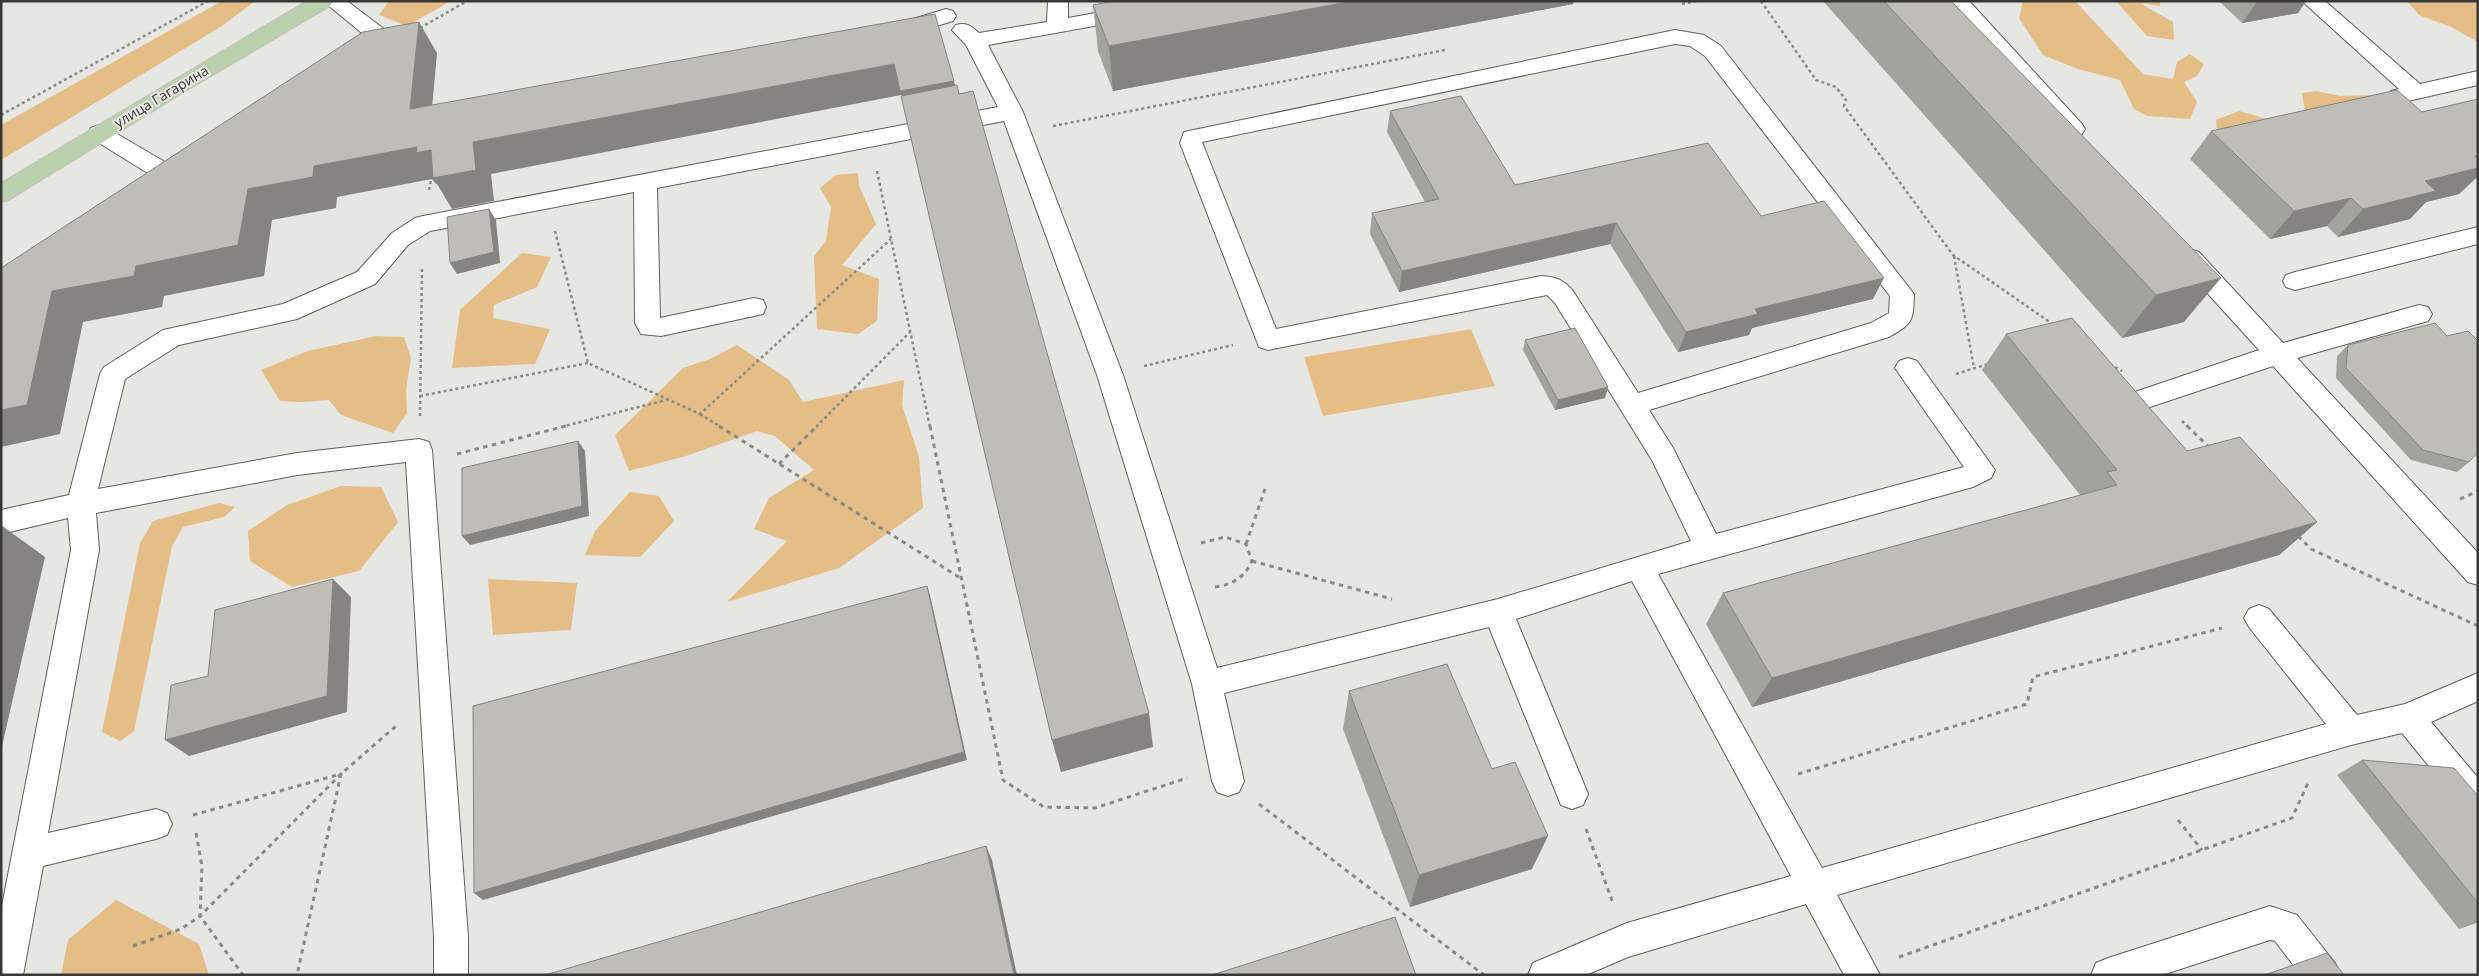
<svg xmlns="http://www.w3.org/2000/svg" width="2479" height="976" font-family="'Open Sans',sans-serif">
<rect width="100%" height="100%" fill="#e6e7e2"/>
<g fill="#e4bd87">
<path d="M222 1H255L222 26 1 160V125Z"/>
<path d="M389 1H451L407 26 379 15Z"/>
<path d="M2023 1H2075L2143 74 2173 79 2177 62 2190 54 2204 64 2197 76 2184 82 2197 102 2190 119 2147 116 2134 109 2120 80 2078 69 2043 55 2019 18Z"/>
<path d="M2116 1H2160V6L2140 3 2173 22 2174 40 2147 36Z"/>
<path d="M2407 1H2478V42L2451 27 2419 15Z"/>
<path d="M2316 91 2340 96 2373 95 2383 107 2217 133 2216 120 2239 111 2270 120 2305 111 2302 93Z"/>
<path d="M858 173 859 186 876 224 842 265 879 279 877 321 858 334 817 329 814 256 826 241 831 207 820 188 836 175Z"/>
<path d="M522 253 551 257 537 287 494 305 493 318 550 329 535 364 452 368 460 310Z"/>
<path d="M1471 329 1495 386 1323 416 1304 357Z"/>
<path d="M376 336 404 337 411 358 406 390 407 413 393 433 341 415 329 400 303 402 280 401 261 370 308 351Z"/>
<path d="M737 345 789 380 803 402 904 380 902 405 919 457 923 508 839 568 727 602 787 541 754 529 769 498 814 470 775 436 757 431 686 456 629 471 615 435 683 368 710 359Z"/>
<path d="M341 486 381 487 398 522 359 571 292 587 250 561 248 531 287 505Z"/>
<path d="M630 492 659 496 674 521 640 557 585 555 595 531Z"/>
<path d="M219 503 235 507 224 517 183 527 172 546 134 731 120 741 102 732 140 543 153 521Z"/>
<path d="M488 579 577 583 571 630 493 635Z"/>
<path d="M116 900 199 944 209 975H61L68 940Z"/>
</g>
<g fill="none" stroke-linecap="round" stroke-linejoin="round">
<g stroke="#5f605c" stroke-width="2">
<g id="minor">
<path d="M323 1H347L384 29 388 34C380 46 359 59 344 55L341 50 344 45 363 34Z"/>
<path d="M1048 1H1068V18L1162 1H1210L1207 6 1200 7 988 45 1023 112 1123 375 1217 668 1498 599 1691 541 1653 462 1555 303 1547 295 1268 350 1259 347 1180 143 1184 132 1675 30 1704 35 1721 46 1914 294C1913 322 1913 323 1889 337L1649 410 1673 448 1716 534 1964 467 1895 368 1899 361 1908 358 1917 361 1995 470 1991 478 1973 487 1658 574 1822 868 2326 724 2249 627 2244 618 2249 609 2259 605 2269 609 2357 715 2405 704 2478 673V701L2431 722 2478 778V817L2467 813 2402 733 2351 745 1837 895 1880 975H1844L1806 904 1628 957 1586 975H1528L1533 963 1627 923 1791 876 1632 581 1516 619 1588 794 1583 805 1572 809 1561 805 1489 627 1224 693 1244 781 1239 792 1228 796 1217 792 1212 781 1192 684 1097 375 1004 121 657 188 660 318 754 298 763 300 766 307 763 314 754 316 661 336 641 334 635 323 634 192 430 231 408 245 375 284 297 319 179 345 125 379 98 489 297 453 419 439 429 442 432 450 468 937V975H434V937L406 462 297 475 96 513 99 550 48 833 156 809 167 813 172 824 167 835 156 839 43 866 23 975H1V911L71 550 68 518 1 534V510L69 495 100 374 104 367 163 330 283 304 357 272 392 233 415 218 423 216 998 107 966 45 952 30 956 25C967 22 971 26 979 33L1047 22ZM1675 44 1690 46 1705 56 1890 296 1889 313 1871 323 1638 393 1573 291C1563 279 1556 277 1541 276L1276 329 1202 142Z"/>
<path d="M1947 1H1969L2082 124 2085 129 2082 134 2074 137 2066 134Z"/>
<path d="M2302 1H2325L2420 84 2478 71V85L2399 103 2391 101 2388 96 2391 91 2399 89Z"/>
<path d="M946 9 953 11 956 16 953 21 900 37 893 35 889 30 893 25Z"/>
<path d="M99 125 107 128 170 165 174 171 170 177 162 179 154 177 91 138 88 133 91 128Z"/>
<path d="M2478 227V244L2295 290 2286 287 2283 281 2286 275 2295 272Z"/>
<path d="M2190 249 2199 252 2283 343 2419 305 2428 307 2432 314 2428 321 2297 358 2478 553V585L2468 582 2273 366 2135 412 2126 409 2122 402 2126 395 2259 350 2181 264 2178 258 2181 252Z"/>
<path d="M2270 906 2297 915 2335 963 2340 975H2301L2275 941 2270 940 2162 975H2091L2096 963 2108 958Z"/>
</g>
</g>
<g stroke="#c3c3c3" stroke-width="2">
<path id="major" d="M307 1H333L330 6 184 92 9 200 1 202V183Z"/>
</g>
<g stroke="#8a8b87" stroke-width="2.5" stroke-dasharray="3 3" stroke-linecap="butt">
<path d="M1761 1 1816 80 1836 87 1846 100 1844 106 1953 255 2054 325"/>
<path d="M1682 4 1697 1"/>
<path d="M420 28 467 1"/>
<path d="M1 115 208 1"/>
<path d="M1053 126 1445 50"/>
<path d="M877 171 930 427"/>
<path d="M429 190 432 176"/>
<path d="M555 231 588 363 700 414 891 239"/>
<path d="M1954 256 1974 368"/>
<path d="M2110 364 2122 371"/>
<path d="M1144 366 1233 345"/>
<path d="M1956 374 1988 364"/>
<path d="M420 396 588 363"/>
<path d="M700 414 721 427"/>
<path d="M420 416 422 268"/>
<path d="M2182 421 2188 427"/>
<path d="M561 427 666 400"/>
<path d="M816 427 910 332"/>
</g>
<g stroke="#8a8b87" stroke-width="3" stroke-dasharray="4.5 4.5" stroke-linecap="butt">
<path d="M719 426 962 579"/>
<path d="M930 426 1003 780 1044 807 1095 808 1187 778"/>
<path d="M2187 426 2210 448"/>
<path d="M457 454 566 426"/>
<path d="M779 464 817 426"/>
<path d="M2460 499 2478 491"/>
<path d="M2298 536 2311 549 2478 626"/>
<path d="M1201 543 1225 537 1246 544 1252 561C1244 578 1233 584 1215 587"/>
<path d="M1246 544 1265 489"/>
<path d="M1252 561 1392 599"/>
<path d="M1798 774 2027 704 2033 677 2222 628"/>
<path d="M1259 804 1484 975"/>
<path d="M193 815 341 774 297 975"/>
<path d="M2178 820 2202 850"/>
<path d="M1586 829 1613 903"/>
<path d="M196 833 202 866 200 916 243 975"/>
<path d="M133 946 181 929 200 916 341 774 396 726"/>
<path d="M1899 957 2292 818 2308 783"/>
</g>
<use href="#minor" fill="#fff" fill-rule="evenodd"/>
<use href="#major" fill="#bbd0ac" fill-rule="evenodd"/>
</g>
<g fill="#a3a39e">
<path d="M1823 1H1951L2184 322 2122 338Z"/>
<path d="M2219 1H2306L2298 13 2242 23Z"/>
<path d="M1573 4 1113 91 1098 51 1093 5Z"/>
<path d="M2478 99V177L2476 178 2459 194 2426 202 2410 219 2338 237 2327 226 2270 239 2190 159 2211 131 2422 112Z"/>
<path d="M1390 111 1515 185 1761 216 1873 299 1752 328 1749 335 1678 352 1610 244 1399 292 1370 234 1372 213 1425 202 1387 132Z"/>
<path d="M2006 334 2187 451 2317 522 2279 555 1752 707 1706 624 1723 593 2080 495 1982 370Z"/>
<path d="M2447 336 2469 462 2457 472 2411 460 2336 378 2337 356 2348 345Z"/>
<path d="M1525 340 1608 387 1605 398 1555 410 1523 350Z"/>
<path d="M1349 691 1532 869 1410 907 1343 729Z"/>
<path d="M2362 760 2478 796V922L2459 929 2337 775Z"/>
</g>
<g fill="#858481">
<path d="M1353 1H1574L1573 4 1113 91 1109 46Z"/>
<path d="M2260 1H2306L2298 13 2242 23 2257 2Z"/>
<path d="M419 22 437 53 429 141 410 109Z"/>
<path d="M894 64 954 81 961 112 901 95 491 174 494 201 452 209 437 184H436L432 179 337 197 336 208 272 220 264 276 164 296 162 307 83 322 60 434 1 447V410L52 291 248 189 314 166 417 147 473 142Z"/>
<path d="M2475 156H2478V177L2476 178 2459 194 2426 202 2410 219 2338 237 2363 209 2425 181Z"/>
<path d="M2351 198 2327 226 2270 239 2294 211Z"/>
<path d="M489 209 496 220 500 263 457 274 450 263Z"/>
<path d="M1616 223 1610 244 1399 292 1402 271Z"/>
<path d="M1884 278 1873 299 1752 328 1749 335 1678 352 1686 332 1755 309Z"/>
<path d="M2221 278 2184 322 2122 338 2156 295Z"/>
<path d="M1608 387 1605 398 1555 410 1558 400Z"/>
<path d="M578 441 585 451 589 516 470 545 462 536Z"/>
<path d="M2317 522 2279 555 1752 707 1772 678Z"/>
<path d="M1 525 45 557 1 751Z"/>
<path d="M333 579 351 597 347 712 189 756 165 740Z"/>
<path d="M927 586 930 595 967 760 483 900 474 893Z"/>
<path d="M1149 713 1153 747 1061 772 1052 740Z"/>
<path d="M1548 836 1532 869 1410 907 1419 875Z"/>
<path d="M986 846 992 860 1017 975H1014Z"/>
<path d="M2478 921V922L2459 929Z"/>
</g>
<g fill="#bebdb8" stroke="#858481">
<path d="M1115 1H1353L1109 46 1093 5Z"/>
<path d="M1884 1H1951L2221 278 2156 295Z"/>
<path d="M935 14 954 81 900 91 894 64 473 142 476 170 433 178 431 150 416 153 417 147 314 166 313 177 248 189 238 245 136 266 134 276 52 291 27 405 1 410V268L363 32 419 22 410 109Z"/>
<path d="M957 85 959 94 973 91 1149 713 1052 740 901 96Z"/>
<path d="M2397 90 2422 112 2478 99V156H2475L2478 159V168L2425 181 2436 191 2363 209 2351 198 2294 211 2211 131Z"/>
<path d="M1461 96 1515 185 1708 143 1761 216 1824 201 1884 278 1755 309 1758 314 1686 332 1616 223 1402 271 1372 213 1439 199 1390 111Z"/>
<path d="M489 209 494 252 450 263 447 217Z"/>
<path d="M2072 318 2187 451 2240 437 2317 522 1772 678 1723 593 2117 485 2107 472 2117 470 2006 334Z"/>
<path d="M2435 323 2447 336 2468 331 2478 341V452L2469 462 2423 450 2346 368 2348 345Z"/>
<path d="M1575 328 1608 387 1558 400 1525 340Z"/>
<path d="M578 441 582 506 462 536V468Z"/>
<path d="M333 579 327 696 165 740 171 685 208 676 215 610Z"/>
<path d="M927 586 964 752 474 893 473 706Z"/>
<path d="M1447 664 1492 769 1515 762 1548 836 1419 875 1349 691Z"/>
<path d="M2362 760 2454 768 2478 796V903Z"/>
<path d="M986 846 1014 975H545Z"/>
<path d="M1395 917 1416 975H1212Z"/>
<path d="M2327 953 2344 975H2265Z"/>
</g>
<g text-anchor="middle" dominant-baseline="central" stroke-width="4" stroke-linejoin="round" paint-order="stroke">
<g font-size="14" fill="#383836" stroke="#e6e7e2">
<text transform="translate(161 96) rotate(-31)">улица Гагарина</text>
</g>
</g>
<rect width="2479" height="976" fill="none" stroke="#383836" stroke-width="5"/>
</svg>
